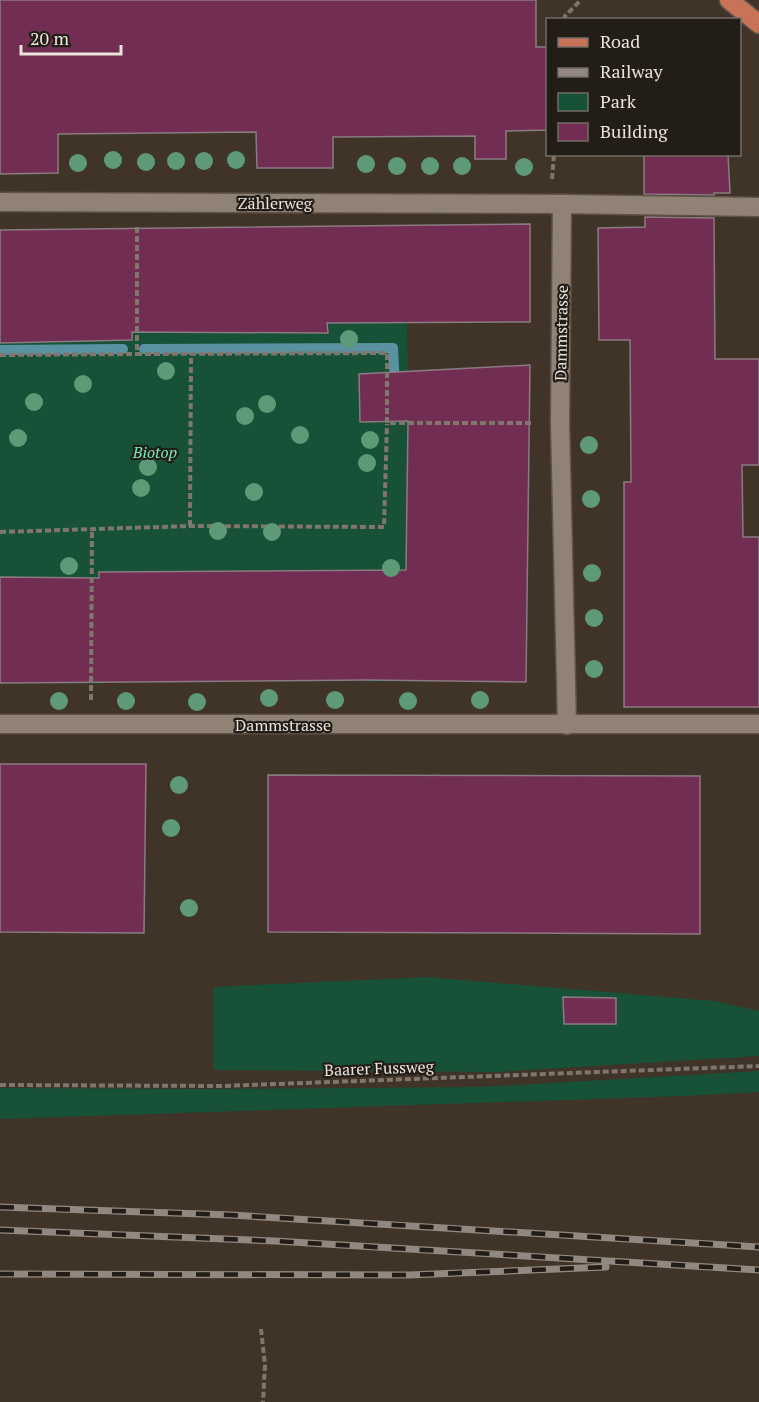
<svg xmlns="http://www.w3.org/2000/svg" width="759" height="1402" font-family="'PT Serif',serif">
<rect width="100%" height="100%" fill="#403429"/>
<g fill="#165138">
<path d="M369 225 365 323H407L408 386 529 431 408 430 405 681 367 682 366 570 100 572V684L64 683V578L0 577V343L112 230 149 228V332L327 333V226Z"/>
<path d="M427 977 714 1001 759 1011V1056L496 1072 213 1070V987Z"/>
<path d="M759 1071V1092L684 1096 0 1119V1088L203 1089 480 1087Z"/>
</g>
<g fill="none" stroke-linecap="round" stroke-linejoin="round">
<g stroke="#5b92a2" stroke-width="10">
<path d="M144 349 393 348 395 386"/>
<path d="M0 350 123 349"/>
</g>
</g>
<g fill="#712e52" stroke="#8c7a82" stroke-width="1.5">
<path d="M0 0H536V47H548V130L506 131V159H475V136L333 137V168H257L256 132 58 134V173L0 174Z"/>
<path d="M644 154H728L730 193H714V195L644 194Z"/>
<path d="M645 217 714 218 715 359H759V465H742L743 537H759V707H624V482H631L630 340H599L598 228 645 227Z"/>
<path d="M530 224V322L327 323 328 333 132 332V340L0 343V230Z"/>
<path d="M530 365 526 682 367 680 0 683V577L99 578V572L406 570 408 421 360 422 359 374Z"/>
<path d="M0 764H146L144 933 0 932Z"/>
<path d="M268 775 700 776V934L268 932Z"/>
<path d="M563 997 616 998V1024H564Z"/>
</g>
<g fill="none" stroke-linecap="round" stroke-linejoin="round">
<g stroke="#5e534a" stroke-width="21">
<g id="minor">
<path d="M0 202 562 204 560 423 567 725"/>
<path d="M562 204 759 207"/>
<path d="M0 724H759"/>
</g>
</g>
<g stroke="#5e534a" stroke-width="21">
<path id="major" d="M729 0 759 24"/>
</g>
<g stroke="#81766d" stroke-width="4" stroke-dasharray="6 3" stroke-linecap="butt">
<path d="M564 20 565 16 581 0"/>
<path d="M552 179 554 154"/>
<path d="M137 227V354L387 353V423H534"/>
<path d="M0 355 137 354"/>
<path d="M190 526 191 354"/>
<path d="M0 532 190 526 384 527 387 424"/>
<path d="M91 700 92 529"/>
<path d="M0 1085 223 1086 759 1066"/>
<path d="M261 1329 265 1365 263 1402"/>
</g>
<use href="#minor" stroke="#908275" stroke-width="18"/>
<use href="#major" stroke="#c87258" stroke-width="18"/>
<g stroke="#92887f" stroke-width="7">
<g id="rail">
<path d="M0 1207 231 1215 759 1247"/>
<path d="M0 1230 275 1241 759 1270"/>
<path d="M0 1274 409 1275 606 1267"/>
</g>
</g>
<use href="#rail" stroke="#231d18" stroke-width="4.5" stroke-dasharray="14" stroke-linecap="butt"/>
</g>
<g fill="#5e9a77">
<circle cx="113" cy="160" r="9"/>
<circle cx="236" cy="160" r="9"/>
<circle cx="176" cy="161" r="9"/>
<circle cx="204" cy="161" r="9"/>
<circle cx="146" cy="162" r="9"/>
<circle cx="78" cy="163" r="9"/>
<circle cx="366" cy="164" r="9"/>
<circle cx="397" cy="166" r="9"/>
<circle cx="430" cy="166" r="9"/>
<circle cx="462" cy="166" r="9"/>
<circle cx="524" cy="167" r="9"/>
<circle cx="349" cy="339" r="9"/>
<circle cx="166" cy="371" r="9"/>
<circle cx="83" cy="384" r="9"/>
<circle cx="34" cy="402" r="9"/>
<circle cx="267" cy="404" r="9"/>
<circle cx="245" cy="416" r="9"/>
<circle cx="300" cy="435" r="9"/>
<circle cx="18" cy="438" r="9"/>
<circle cx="370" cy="440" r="9"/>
<circle cx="589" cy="445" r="9"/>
<circle cx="367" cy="463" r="9"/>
<circle cx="148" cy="467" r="9"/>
<circle cx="141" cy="488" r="9"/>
<circle cx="254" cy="492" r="9"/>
<circle cx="591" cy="499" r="9"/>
<circle cx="218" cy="531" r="9"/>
<circle cx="272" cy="532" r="9"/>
<circle cx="69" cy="566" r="9"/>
<circle cx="391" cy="568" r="9"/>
<circle cx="592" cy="573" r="9"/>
<circle cx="594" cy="618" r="9"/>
<circle cx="594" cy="669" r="9"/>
<circle cx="269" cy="698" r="9"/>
<circle cx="335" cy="700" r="9"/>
<circle cx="480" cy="700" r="9"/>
<circle cx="59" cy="701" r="9"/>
<circle cx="126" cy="701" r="9"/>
<circle cx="408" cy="701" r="9"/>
<circle cx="197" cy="702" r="9"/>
<circle cx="179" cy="785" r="9"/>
<circle cx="171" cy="828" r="9"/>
<circle cx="189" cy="908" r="9"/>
</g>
<g text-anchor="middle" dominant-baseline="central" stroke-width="4.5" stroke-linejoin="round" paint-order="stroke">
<g font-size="16" fill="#eae2db" stroke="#231d18">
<text x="275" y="203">Zählerweg</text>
<text transform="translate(561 333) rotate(-89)">Dammstrasse</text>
<text x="283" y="725">Dammstrasse</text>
<text transform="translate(379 1068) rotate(-2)">Baarer Fussweg</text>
</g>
<g font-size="16" font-style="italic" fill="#76eeb7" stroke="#231d18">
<text x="155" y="452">Biotop</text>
</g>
</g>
<rect x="546" y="18" width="195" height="138" fill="#231d18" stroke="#736c66" stroke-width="1.5"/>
<rect x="558" y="38" width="30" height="9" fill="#c87258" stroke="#736c66" stroke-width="1.5"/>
<text x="600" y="48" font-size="18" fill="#eae2db">Road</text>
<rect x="558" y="68" width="30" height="9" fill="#92887f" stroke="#736c66" stroke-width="1.5"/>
<text x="600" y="78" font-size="18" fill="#eae2db">Railway</text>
<rect x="558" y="93" width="30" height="18" fill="#165138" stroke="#736c66" stroke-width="1.5"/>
<text x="600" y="108" font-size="18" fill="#eae2db">Park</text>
<rect x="558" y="123" width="30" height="18" fill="#712e52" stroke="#736c66" stroke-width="1.5"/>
<text x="600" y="138" font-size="18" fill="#eae2db">Building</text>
<path d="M21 45v9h100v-9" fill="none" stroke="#eae2db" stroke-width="3"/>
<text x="30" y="45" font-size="18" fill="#eae2db" stroke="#231d18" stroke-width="4.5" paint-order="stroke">20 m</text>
</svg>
